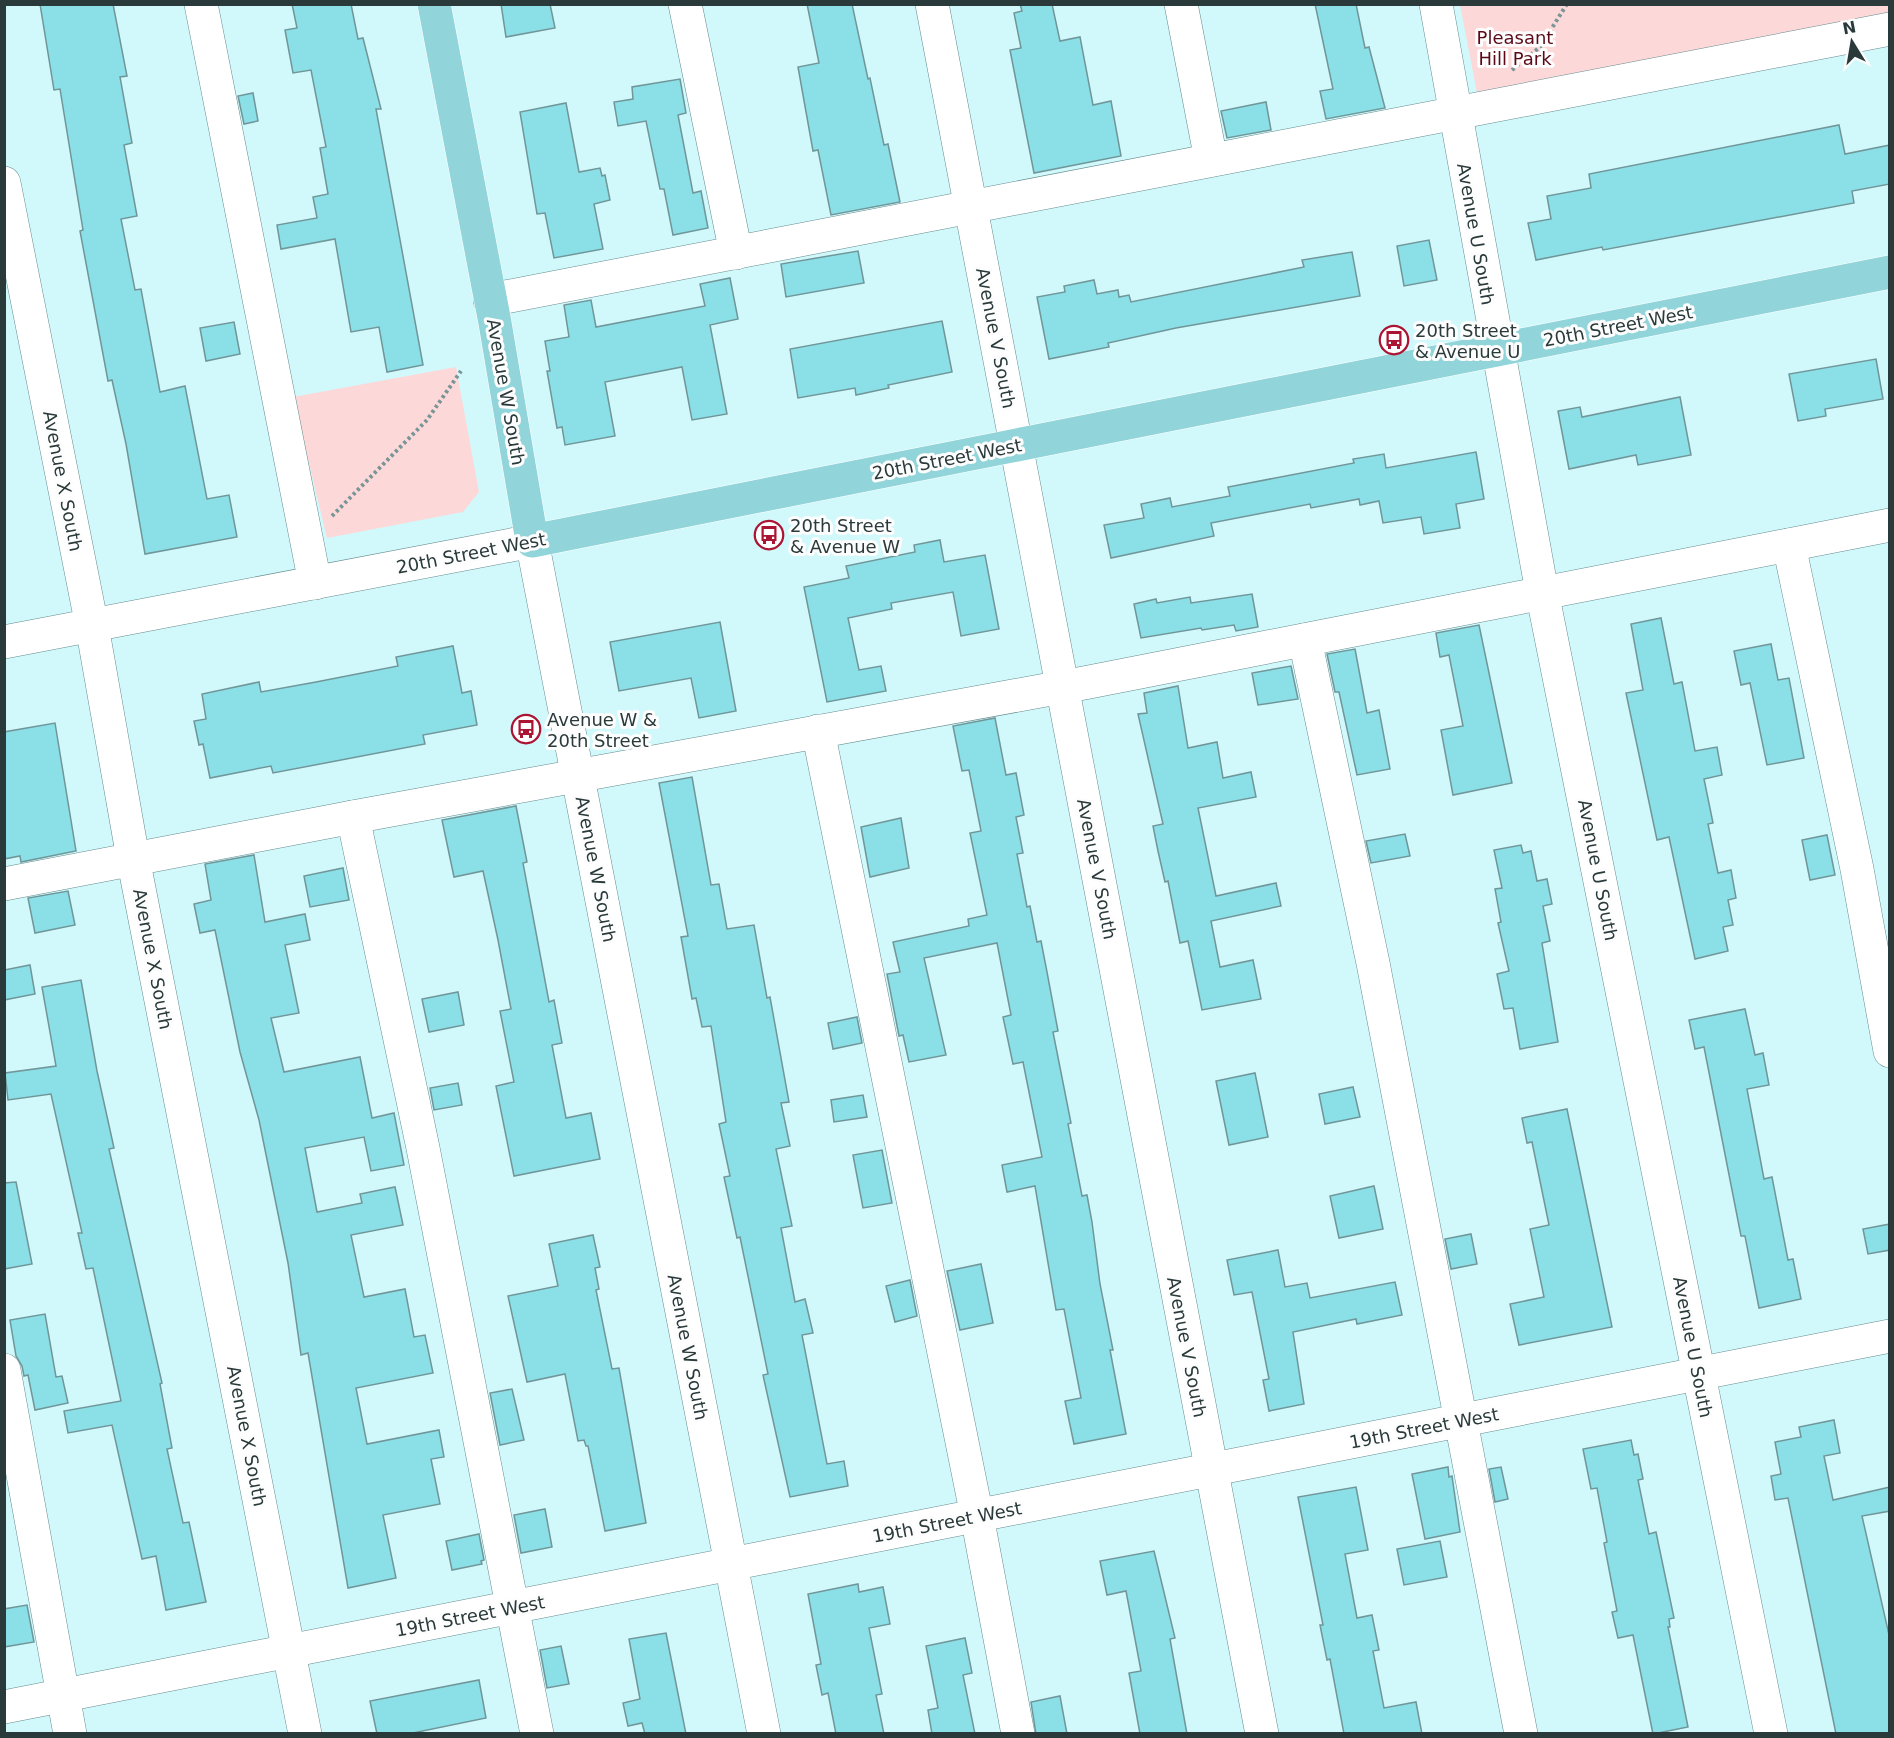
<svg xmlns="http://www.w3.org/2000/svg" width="1894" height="1738" font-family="'DejaVu Sans',sans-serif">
<rect width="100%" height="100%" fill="#d1f9fc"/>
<g fill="#fdd8d8">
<path d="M1889 4 1890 18 1478 98 1460 5Z"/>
<path d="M456 367 479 492 463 512 327 538 293 397Z"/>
</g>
<g fill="#8bdfe6" stroke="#709699" stroke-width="1.5">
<path d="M40 4H113L127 76 120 77 132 143 124 145 137 216 121 219 135 290 141 289 160 392 185 386 207 499 229 495 237 537 145 554 126 444 112 380 108 381 80 231 83 230 60 89 54 90Z"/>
<path d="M292 4H351L358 39 363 38 381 109H376L423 365 387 372 379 327 351 332 335 239 281 249 277 225 317 218 313 197 328 194 320 148 326 147 311 70 293 73 285 30 297 28Z"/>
<path d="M501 4H550L555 28 506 37Z"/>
<path d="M807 4H852L868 79 870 78 884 145 888 144 900 202 831 215 818 150 813 151 798 67 819 63Z"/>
<path d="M1020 4H1052L1060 41 1080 37 1093 105 1111 101 1121 156 1034 173 1010 50 1021 48 1014 13 1022 11Z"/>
<path d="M1315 4H1356L1365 48 1369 47 1385 108 1326 119 1320 91 1333 89Z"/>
<path d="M680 79 686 113 678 115 693 193 701 191 708 228 673 235 664 189H660L646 121 618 126 614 102 633 99 632 87Z"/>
<path d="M253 93 258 121 244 124 238 96Z"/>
<path d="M1266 102 1271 130 1227 138 1221 111Z"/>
<path d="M566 103 579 172 600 168 602 176 605 175 610 200 594 204 603 249 554 258 545 213 537 214 520 112Z"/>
<path d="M1839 125 1845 154 1890 145V184L1852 191 1854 203 1603 250 1602 247 1536 260 1528 223 1551 219 1547 196 1591 188 1589 174Z"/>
<path d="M1429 240 1437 280 1404 286 1397 246Z"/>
<path d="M858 251 864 283 786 297 781 264Z"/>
<path d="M1352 252 1360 296 1176 328 1108 343 1109 347 1049 359 1037 297 1065 292 1064 286 1094 280 1097 294 1118 290 1119 297 1129 295 1131 302 1304 267 1302 260Z"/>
<path d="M730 278 738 319 710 325 727 414 692 420 682 367 605 382 615 436 565 445 562 427 557 428 547 371H550L545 341 569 337 564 305 591 300 596 327 705 306 700 284Z"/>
<path d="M942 321 952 372 888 385 889 388 856 395 855 388 798 398 790 349Z"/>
<path d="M234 322 240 354 206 361 200 328Z"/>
<path d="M1876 359 1883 399 1825 409 1826 416 1798 421 1789 374Z"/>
<path d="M1680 397 1691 455 1638 465 1636 455 1569 469 1558 411 1580 407 1582 417Z"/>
<path d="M1476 452 1484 499 1456 504 1460 528 1424 534 1421 517 1383 523 1379 501 1360 505 1359 499 1311 508 1310 504 1211 523 1214 536 1111 558 1104 525 1144 518 1141 504 1170 498 1172 507 1230 496 1228 487 1354 463 1353 459 1384 454 1386 468Z"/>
<path d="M940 540 944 562 985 555 999 629 961 636 953 592 891 603 892 609 848 618 859 670 881 666 886 691 827 702 804 587 849 578 846 566 915 552 914 545Z"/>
<path d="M1252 594 1258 627 1236 631 1234 625 1202 630 1201 628 1141 638 1134 604 1156 599 1157 603 1190 597 1191 603Z"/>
<path d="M1661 618 1674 684 1682 682 1695 751 1717 747 1722 775 1704 779 1713 823 1708 824 1718 873 1731 870 1736 898 1728 900 1733 925 1723 927 1728 951 1695 959 1669 837 1657 840 1626 693 1643 690 1631 624Z"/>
<path d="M720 622 736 711 699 718 691 678 619 691 610 642Z"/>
<path d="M1479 625 1512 783 1453 795 1441 730 1463 726 1449 655 1440 657 1436 633Z"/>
<path d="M1771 644 1778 680 1789 678 1804 758 1767 765 1750 683 1741 685 1734 651Z"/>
<path d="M453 646 462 693 471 691 477 725 423 735 425 744 273 773 271 766 210 778 203 744 199 745 194 721 206 719 202 694 259 682 261 692 316 682 398 666 396 657Z"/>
<path d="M1355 649 1367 713 1379 710 1390 769 1357 775 1339 692H1335L1327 654Z"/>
<path d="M1291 666 1298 699 1258 705 1252 673Z"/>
<path d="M1178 686 1188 748 1217 742 1223 778 1251 772 1256 797 1198 808 1216 896 1276 883 1281 906 1211 921 1220 967 1253 960 1261 999 1202 1010 1188 941 1180 943 1168 881 1165 882 1158 851 1153 826 1163 824 1138 714 1147 713 1144 693Z"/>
<path d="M995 718 1006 775 1016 773 1024 815 1016 817 1023 853 1017 854 1027 907 1030 906 1037 942 1041 941 1047 972 1058 1031 1053 1032 1071 1123 1068 1124 1082 1196 1087 1195 1092 1222 1100 1284 1113 1350H1110L1126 1434 1074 1444 1065 1401 1081 1398 1064 1309 1056 1310 1035 1186 1007 1192 1002 1165 1042 1157 1023 1062 1013 1064 1003 1017 1011 1015 997 943 924 958 946 1055 909 1062 903 1035 899 1036 887 974 900 972 893 942 969 926 968 919 987 915 970 833 981 831 969 770 962 771 953 726Z"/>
<path d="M55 723 76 851 21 862 20 856 4 859V732Z"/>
<path d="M692 777 711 885 719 884 727 929 754 925 767 998 770 997 789 1102 781 1103 790 1146 776 1149 792 1226 781 1228 795 1302 805 1299 813 1333 802 1335 827 1464 844 1461 848 1486 790 1497 763 1375 768 1374 740 1237 737 1238 724 1177 730 1176 719 1124 726 1122 711 1026 702 1027 696 998 692 999 681 937 688 936 659 783Z"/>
<path d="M516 806 527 862 523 863 549 1002 554 1000 562 1043 552 1045 566 1118 591 1113 600 1159 514 1176 496 1086 514 1082 500 1011 511 1009 498 940 483 871 454 877 442 820Z"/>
<path d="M901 818 909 868 870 877 861 827Z"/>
<path d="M1405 834 1410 856 1371 863 1366 841Z"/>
<path d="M1827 835 1835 875 1810 880 1802 840Z"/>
<path d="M1521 845 1523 853 1531 851 1537 881 1547 879 1552 904 1543 906 1550 941 1542 943 1558 1042 1520 1049 1513 1008 1504 1009 1497 974 1509 971 1498 923 1501 922 1495 889 1502 888 1494 850Z"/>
<path d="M254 855 265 922 305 914 310 940 285 945 299 1013 271 1018 284 1072 360 1057 372 1118 394 1113 404 1165 371 1171 364 1137 305 1148 317 1212 362 1203 360 1194 395 1187 403 1225 351 1235 364 1297 405 1289 414 1337 425 1335 433 1373 356 1388 367 1444 439 1430 444 1457 431 1459 440 1504 383 1515 396 1578 348 1588 308 1353 301 1355 288 1263 259 1120 240 1052 215 930 200 933 194 904 211 900 205 864Z"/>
<path d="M343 868 349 900 310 907 304 876Z"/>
<path d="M68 891 75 925 35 933 28 898Z"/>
<path d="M30 965 35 994 4 1000V970Z"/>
<path d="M81 980 97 1071 114 1148 109 1149 162 1383 160 1384 172 1448 167 1449 183 1523 189 1522 206 1602 166 1610 156 1556 142 1559 112 1425 68 1433 64 1411 121 1401 93 1268 86 1269 78 1233H82L51 1094 8 1100 5 1073 56 1066 42 987Z"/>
<path d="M458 992 464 1025 429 1032 422 999Z"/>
<path d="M1745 1009 1755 1055 1763 1053 1769 1085 1747 1089 1764 1179 1772 1177 1788 1260 1793 1259 1801 1299 1759 1308 1745 1236H1741L1704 1047 1695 1049 1689 1020Z"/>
<path d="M857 1017 862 1043 833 1049 828 1023Z"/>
<path d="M1255 1073 1268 1137 1229 1145 1216 1081Z"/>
<path d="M458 1083 462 1105 434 1110 430 1088Z"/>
<path d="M1353 1087 1360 1117 1325 1124 1319 1094Z"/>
<path d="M863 1095 867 1117 834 1122 831 1100Z"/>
<path d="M1567 1109 1612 1327 1519 1345 1510 1304 1544 1297 1530 1229 1549 1225 1532 1142 1527 1143 1522 1118Z"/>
<path d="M882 1150 892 1203 863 1208 853 1155Z"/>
<path d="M16 1182 32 1264 4 1269V1183Z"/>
<path d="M1374 1186 1383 1229 1339 1238 1330 1196Z"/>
<path d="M1890 1224V1250L1868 1254 1863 1229Z"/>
<path d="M1471 1234 1477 1264 1451 1269 1445 1239Z"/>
<path d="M593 1235 600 1267 595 1268 599 1289 596 1290 612 1369 619 1368 646 1523 605 1531 588 1446H586L584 1440 578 1441 565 1374 527 1382 508 1296 558 1286 549 1244Z"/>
<path d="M1278 1250 1285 1287 1307 1283 1310 1298 1395 1282 1402 1315 1357 1324 1356 1319 1293 1332 1304 1404 1269 1411 1263 1380 1269 1379 1252 1292 1234 1295 1227 1260Z"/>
<path d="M981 1264 993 1323 960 1330 947 1271Z"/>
<path d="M910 1280 917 1316 895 1322 886 1286Z"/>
<path d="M45 1314 56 1377 62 1376 68 1403 35 1410 28 1375 24 1376 22 1366 16 1356 10 1320Z"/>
<path d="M512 1389 524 1440 500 1445 490 1393Z"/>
<path d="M1834 1420 1840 1453 1824 1456 1833 1500 1890 1487V1511L1862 1516 1890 1639V1734H1836L1788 1498 1775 1500 1771 1476 1781 1474 1775 1442 1801 1437 1799 1427Z"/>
<path d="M1631 1440 1634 1455 1638 1454 1643 1479 1638 1480 1649 1534 1656 1532 1666 1580 1674 1618 1669 1619 1670 1627H1668L1688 1727 1653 1734 1633 1635 1618 1638 1612 1612 1617 1611 1604 1543 1607 1542 1597 1488 1591 1489 1583 1449Z"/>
<path d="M1448 1467 1449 1477 1452 1476 1460 1532 1425 1539 1412 1474Z"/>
<path d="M1501 1467 1508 1499 1495 1502 1489 1469Z"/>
<path d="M1356 1487 1368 1550 1345 1554 1357 1618 1372 1615 1379 1650 1373 1651 1384 1708 1416 1702 1422 1734H1344L1330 1659 1327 1660 1320 1625H1323L1298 1497Z"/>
<path d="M545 1509 552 1547 521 1553 514 1515Z"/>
<path d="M479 1534 484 1560 481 1561 482 1564 452 1570 446 1541Z"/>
<path d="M1440 1541 1447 1577 1404 1585 1397 1549Z"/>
<path d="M1154 1551 1175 1638 1170 1639 1187 1734H1140L1129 1673 1141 1671 1126 1591 1107 1595 1100 1561Z"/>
<path d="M858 1584 859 1592 883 1587 890 1624 869 1628 882 1694 876 1695 884 1734H836L828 1693 822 1695 816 1665 821 1664 808 1594Z"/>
<path d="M27 1605 34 1642 4 1647V1609Z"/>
<path d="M666 1633 686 1734H645L642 1723 628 1726 623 1703 640 1699 629 1639Z"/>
<path d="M965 1638 972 1673 963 1675 975 1734H932L928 1710 938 1708 926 1646Z"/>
<path d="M561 1646 569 1684 547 1688 540 1650Z"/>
<path d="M479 1680 486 1718 408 1734H377L370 1701Z"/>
<path d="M1060 1696 1067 1734H1036L1031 1702Z"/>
</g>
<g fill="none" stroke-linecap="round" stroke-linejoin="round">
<g stroke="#668b8e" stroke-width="34">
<g id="minor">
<path d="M201 4 315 583"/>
<path d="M685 4 736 253"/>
<path d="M932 4 1262 1734"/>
<path d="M1181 4 1211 160"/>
<path d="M1436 4 1542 592 1771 1734"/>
<path d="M4 183 92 626 133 858 305 1734"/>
<path d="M490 300 1890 29"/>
<path d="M1789 545 1857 869 1890 1051"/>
<path d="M1305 640 1373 963 1521 1734"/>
<path d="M4 642 532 541 764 1734"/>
<path d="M818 731 977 1516 1018 1734"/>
<path d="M353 817 423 1148 537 1734"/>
<path d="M4 884 353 817 1084 683 1890 525"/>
<path d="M4 1370 70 1734"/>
<path d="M4 1707 1890 1336"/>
</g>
</g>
<g stroke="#fff" stroke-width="34">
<path id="major" d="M434 4 495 323 532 541 1890 272"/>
</g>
<g stroke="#799597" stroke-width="4" stroke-dasharray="3 3" stroke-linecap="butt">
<path d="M1512 70 1540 47 1567 4"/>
<path d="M332 516 427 420 461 371"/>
</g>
<use href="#minor" stroke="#fff" stroke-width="33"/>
<use href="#major" stroke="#91d4d9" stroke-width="33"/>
</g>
<defs>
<g id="bus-ring" transform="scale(1.5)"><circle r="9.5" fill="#fdfdfd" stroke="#ab1533" stroke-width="1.5"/><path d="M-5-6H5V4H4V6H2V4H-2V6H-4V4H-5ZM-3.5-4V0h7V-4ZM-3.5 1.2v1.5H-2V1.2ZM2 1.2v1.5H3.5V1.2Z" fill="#ab1533"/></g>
</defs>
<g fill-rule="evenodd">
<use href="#bus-ring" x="1394" y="340"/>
<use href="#bus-ring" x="769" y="535"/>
<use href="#bus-ring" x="526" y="729"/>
</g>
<g text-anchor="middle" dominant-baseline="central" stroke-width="6" stroke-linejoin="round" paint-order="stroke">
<g font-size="18" fill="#5b0917" stroke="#fdfdfd">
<text x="1515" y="37">Pleasant<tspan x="1515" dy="21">Hill Park</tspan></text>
</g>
<g font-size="18" fill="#2a3a3b" stroke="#fdfdfd">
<text transform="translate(1476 234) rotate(80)">Avenue U South</text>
<text transform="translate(1618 326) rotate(-11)">20th Street West</text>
<text transform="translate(996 338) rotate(79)">Avenue V South</text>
<text transform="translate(506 392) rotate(80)">Avenue W South</text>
<text transform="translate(947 459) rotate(-11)">20th Street West</text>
<text transform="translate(63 481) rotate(79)">Avenue X South</text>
<text transform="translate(471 553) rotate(-11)">20th Street West</text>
<text transform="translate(596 869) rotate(79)">Avenue W South</text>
<text transform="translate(1097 869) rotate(79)">Avenue V South</text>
<text transform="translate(1598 870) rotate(79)">Avenue U South</text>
<text transform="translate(153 959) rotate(79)">Avenue X South</text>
<text transform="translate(688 1347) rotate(79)">Avenue W South</text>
<text transform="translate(1187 1347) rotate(79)">Avenue V South</text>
<text transform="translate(1693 1347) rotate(79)">Avenue U South</text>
<text transform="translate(1424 1428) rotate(-11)">19th Street West</text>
<text transform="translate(247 1436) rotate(79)">Avenue X South</text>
<text transform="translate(947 1522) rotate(-11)">19th Street West</text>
<text transform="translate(470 1616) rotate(-11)">19th Street West</text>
</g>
<g font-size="18" fill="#2a3a3b" stroke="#fdfdfd" text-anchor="start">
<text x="1415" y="330">20th Street<tspan x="1415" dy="21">&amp; Avenue U</tspan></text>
<text x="790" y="525">20th Street<tspan x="790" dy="21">&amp; Avenue W</tspan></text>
<text x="547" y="719">Avenue W &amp;<tspan x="547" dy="21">20th Street</tspan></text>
</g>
</g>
<rect width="1894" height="1738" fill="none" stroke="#2a3a3b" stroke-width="12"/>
<g transform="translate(1852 42) rotate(349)" stroke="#fdfdfd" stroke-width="4.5" paint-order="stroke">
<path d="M0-4.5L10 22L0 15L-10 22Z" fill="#2a3a3b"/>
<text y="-9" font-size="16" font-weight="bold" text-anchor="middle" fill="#2a3a3b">N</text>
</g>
</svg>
